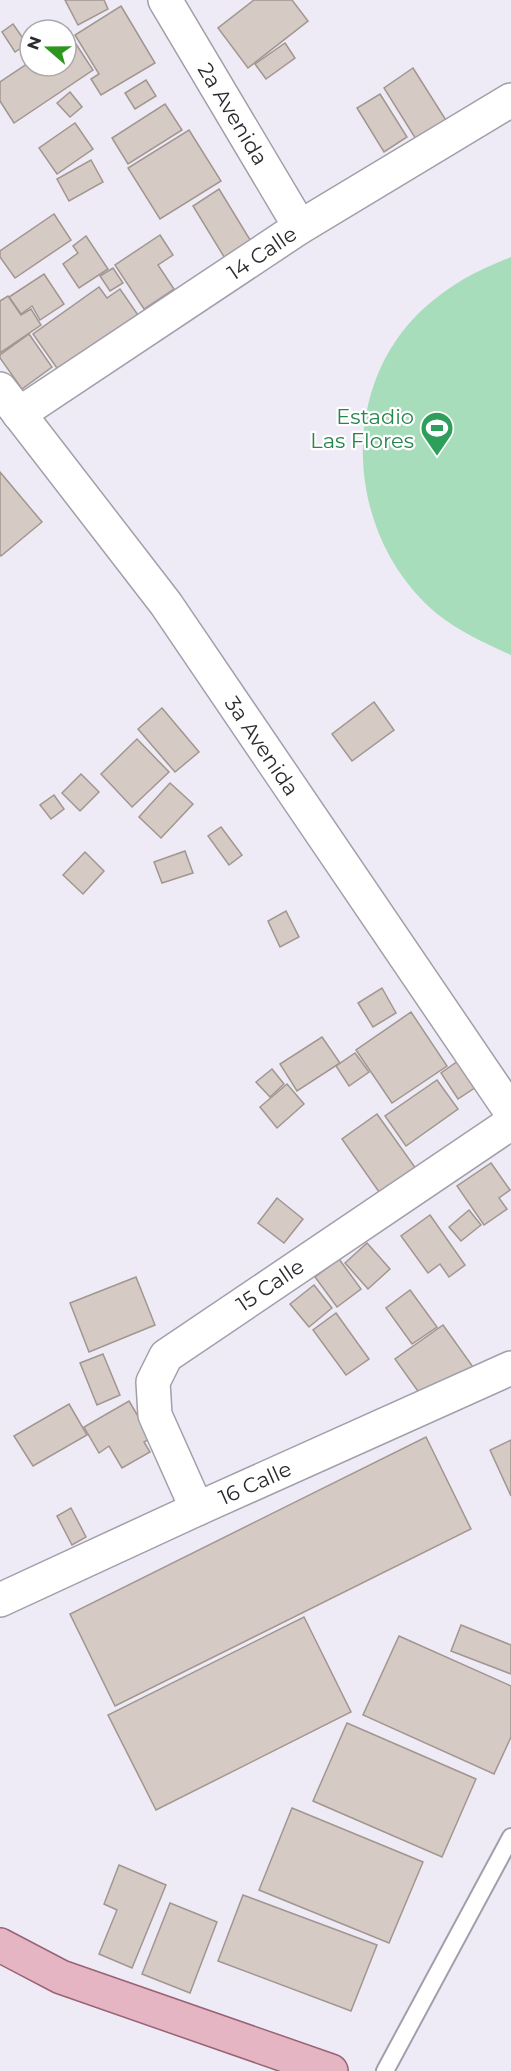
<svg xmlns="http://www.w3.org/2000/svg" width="511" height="2071" font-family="Montserrat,sans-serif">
<rect width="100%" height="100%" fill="#eeebf6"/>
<path fill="#a8ddbc" d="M511 257V655C480 641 447 626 423 601 346 523 340 387 422 310 449 285 477 270 511 257Z"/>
<g fill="#d6cac4" stroke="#a19690" stroke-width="1.5">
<path d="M65 0H104L108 9 78 25Z"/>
<path d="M254 0H292L308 21 248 68 218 28Z"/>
<path d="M121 6 155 63 101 95 91 79 99 74 75 35Z"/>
<path d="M13 24 27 44 15 52 2 32Z"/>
<path d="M70 35 93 70 14 123 0 101V82L30 62V66H66V38Z"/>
<path d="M285 43 295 58 266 79 255 64Z"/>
<path d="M413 68 449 125 419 144 384 88Z"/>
<path d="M146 80 156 96 135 109 125 93Z"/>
<path d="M70 92 82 107 70 117 57 103Z"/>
<path d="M380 94 407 137 384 152 357 108Z"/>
<path d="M165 104 182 130 128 164 112 138Z"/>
<path d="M75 123 93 149 57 174 39 148Z"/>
<path d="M189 130 221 181 160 219 128 168Z"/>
<path d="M91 160 103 182 69 201 57 179Z"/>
<path d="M219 189 252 243 226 260 193 206Z"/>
<path d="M54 214 71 240 15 278 0 257V251Z"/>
<path d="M160 235 173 255 158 265 174 289 144 309 115 265Z"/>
<path d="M86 236 108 269 79 288 63 264 78 253 73 246Z"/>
<path d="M113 268 123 283 110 291 100 276Z"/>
<path d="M44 274 64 304 40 320 32 306 21 314 9 297Z"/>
<path d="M99 287 107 298 120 289 138 315 59 371 33 334Z"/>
<path d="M8 296 21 315 31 309 41 325 0 353V301Z"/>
<path d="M29 334 52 367 22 389 0 358V355Z"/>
<path d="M0 472 42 522 1 556 0 555Z"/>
<path d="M374 702 394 730 352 761 332 734Z"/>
<path d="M162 708 199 752 175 772 138 729Z"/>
<path d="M137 739 169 772 132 807 101 774Z"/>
<path d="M81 774 99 792 80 811 62 793Z"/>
<path d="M170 783 193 804 161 838 139 817Z"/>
<path d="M54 795 64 809 51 819 40 805Z"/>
<path d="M221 827 242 855 229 865 208 836Z"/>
<path d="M185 851 193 873 162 883 154 862Z"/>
<path d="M85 852 104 871 83 894 63 875Z"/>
<path d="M286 911 299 937 280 947 268 921Z"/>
<path d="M382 988 396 1013 373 1027 358 1003Z"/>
<path d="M411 1012 447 1066 392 1103 356 1050Z"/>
<path d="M322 1037 340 1063 297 1091 280 1064Z"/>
<path d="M355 1053 369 1072 349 1086 336 1066Z"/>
<path d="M458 1061 476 1087 458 1099 441 1073Z"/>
<path d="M272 1069 284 1084 270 1097 256 1082Z"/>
<path d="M437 1080 458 1109 406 1146 385 1116Z"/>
<path d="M287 1084 304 1104 277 1128 260 1107Z"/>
<path d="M377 1114 419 1173 384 1199 342 1139Z"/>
<path d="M491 1163 510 1190 499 1198 507 1209 484 1225 457 1186Z"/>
<path d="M277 1198 303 1219 284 1243 258 1223Z"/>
<path d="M469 1210 481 1225 461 1241 449 1227Z"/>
<path d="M430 1215 465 1265 449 1277 440 1264 428 1273 401 1236Z"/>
<path d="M367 1243 390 1269 368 1289 345 1263Z"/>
<path d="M339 1259 361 1289 337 1307 315 1277Z"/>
<path d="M136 1277 155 1325 89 1352 70 1303Z"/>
<path d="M314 1285 332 1308 309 1327 290 1304Z"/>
<path d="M410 1290 437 1327 412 1344 386 1308Z"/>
<path d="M336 1313 369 1359 346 1375 313 1330Z"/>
<path d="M443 1325 473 1367 425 1401 395 1359Z"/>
<path d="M103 1354 120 1395 97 1405 80 1363Z"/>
<path d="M129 1401 151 1438 144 1442 150 1452 122 1468 109 1446 99 1453 84 1427Z"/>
<path d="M69 1404 87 1435 33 1466 14 1436Z"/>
<path d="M426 1437 471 1529 115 1706 70 1614Z"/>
<path d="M511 1440V1496L490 1450Z"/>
<path d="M71 1508 86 1537 72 1545 57 1516Z"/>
<path d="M304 1617 351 1712 156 1810 108 1715Z"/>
<path d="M461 1625 511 1645V1674L451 1651Z"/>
<path d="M399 1636 511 1686V1737L494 1774 363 1715Z"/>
<path d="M347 1723 476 1779 442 1857 313 1801Z"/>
<path d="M292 1808 423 1862 389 1943 259 1890Z"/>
<path d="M119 1865 166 1885 132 1968 99 1954 117 1910 104 1904Z"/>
<path d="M243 1895 377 1945 351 2011 218 1961Z"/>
<path d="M170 1903 217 1922 190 1993 142 1974Z"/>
</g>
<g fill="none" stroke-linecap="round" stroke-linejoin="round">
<g stroke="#a19fa9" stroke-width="20">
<path id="service" d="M385 2071 511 1837"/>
</g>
<g stroke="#a19fa9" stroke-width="36">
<g id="minor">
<path d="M165 0 300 227"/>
<path d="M0 389 166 604 511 1112"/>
<path d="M19 414 300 227 511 100"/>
<path d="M197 1509 155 1415 153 1382 166 1356 511 1123"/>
<path d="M0 1600 197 1509 511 1368"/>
</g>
</g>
<g stroke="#986475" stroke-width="36">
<path id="primary" d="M0 1945 61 1977 331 2071"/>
</g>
<use href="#service" stroke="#fff" stroke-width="16"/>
<use href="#minor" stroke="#fff" stroke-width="33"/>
<use href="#primary" stroke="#e5b5c3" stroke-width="33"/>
</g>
<defs>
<g id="stadium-pin" transform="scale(1.725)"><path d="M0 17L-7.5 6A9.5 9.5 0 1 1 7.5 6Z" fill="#2e9e5b" stroke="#fff"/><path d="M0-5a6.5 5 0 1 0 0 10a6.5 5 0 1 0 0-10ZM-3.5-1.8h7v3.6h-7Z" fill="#fff"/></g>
</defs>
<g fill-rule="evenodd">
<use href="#stadium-pin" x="437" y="428"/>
</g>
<g text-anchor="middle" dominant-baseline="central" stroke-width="4.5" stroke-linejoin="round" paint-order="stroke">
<g font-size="21" fill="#2b2a2e" stroke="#fff">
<text transform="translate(233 114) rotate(59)">2a Avenida</text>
<text transform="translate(262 253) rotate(-34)">14 Calle</text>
<text transform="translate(262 746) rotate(56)">3a Avenida</text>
<text transform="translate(270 1285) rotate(-34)">15 Calle</text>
<text transform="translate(255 1483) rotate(-24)">16 Calle</text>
</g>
<g font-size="21" fill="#27864d" stroke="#fff" text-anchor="end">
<text x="414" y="416">Estadio<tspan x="414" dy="24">Las Flores</tspan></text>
</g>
</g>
<g transform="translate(48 48) rotate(290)"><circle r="28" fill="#ffffff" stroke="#aaaaab" stroke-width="1.5"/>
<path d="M0-4.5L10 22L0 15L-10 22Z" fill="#2e961f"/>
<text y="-9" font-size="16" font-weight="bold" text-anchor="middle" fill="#2b2a2e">N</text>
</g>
</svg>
